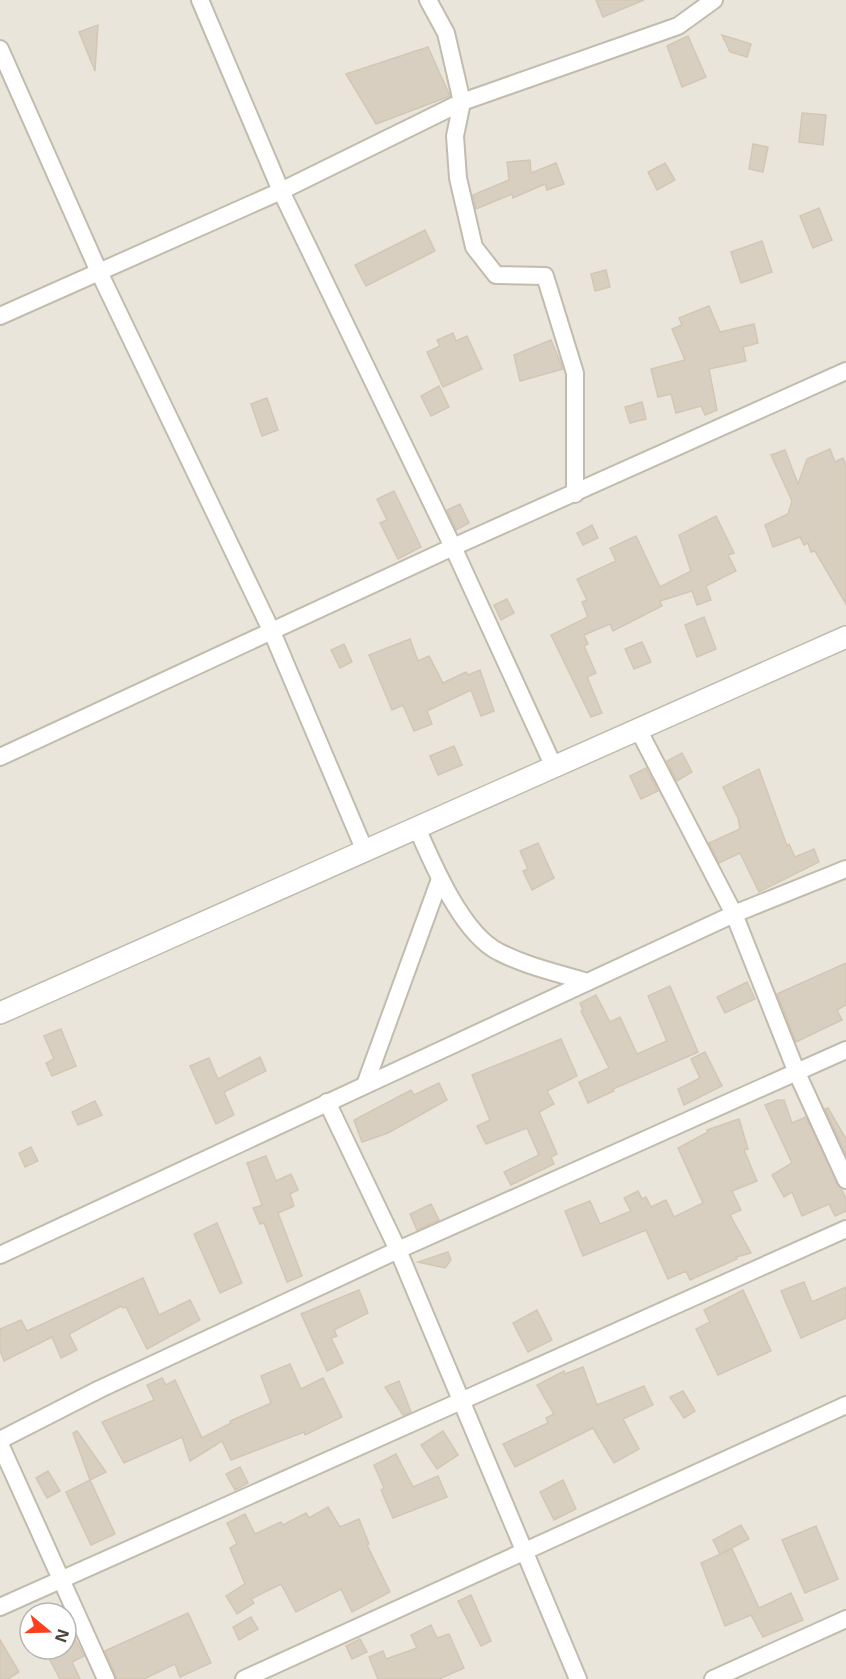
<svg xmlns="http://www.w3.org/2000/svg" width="846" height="1679" font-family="'Open Sans',sans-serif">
<rect width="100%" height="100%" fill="#f6f3ec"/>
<path fill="#eae5da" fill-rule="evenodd" d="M0 0H846V1679H0ZM30 1613H66V1649H30Z"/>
<g fill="#d8cfc1" stroke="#d3c7b4" stroke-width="1.5">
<path d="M596 0H644L603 17Z"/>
<path d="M98 25 95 71 79 32Z"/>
<path d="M722 35 751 44 747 57 730 52Z"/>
<path d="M688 36 706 77 682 87 667 46Z"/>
<path d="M428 47 450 96 376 124 346 74Z"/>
<path d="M802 113 826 115 823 145 799 142Z"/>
<path d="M753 144 768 147 763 172 749 169Z"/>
<path d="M530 160 531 173 556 163 564 184 547 190 545 184 513 198 512 194 476 209 473 195 509 180 507 162Z"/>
<path d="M665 163 675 180 657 190 648 172Z"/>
<path d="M819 208 832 240 813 248 800 216Z"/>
<path d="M425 230 435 251 366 286 355 265Z"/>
<path d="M762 241 772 272 741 283 731 252Z"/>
<path d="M606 270 610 287 595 291 591 274Z"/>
<path d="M709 306 720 332 754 324 758 343 743 347 746 361 709 369 717 410 705 415 701 406 676 413 671 394 658 397 651 369 685 360 672 329 682 325 679 318Z"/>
<path d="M453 333 456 341 467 336 482 369 443 387 427 352 440 346 437 340Z"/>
<path d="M551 340 563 369 520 381 514 355Z"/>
<path d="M439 386 449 407 431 416 421 396Z"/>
<path d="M267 398 278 430 262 436 251 404Z"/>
<path d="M642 402 646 419 630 423 625 407Z"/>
<path d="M830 449 835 462 843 458 846 466V604L815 551 811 552 808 543 804 545 800 537 773 547 765 525 788 514 792 501 771 455 785 450 798 484 807 459Z"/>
<path d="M394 491 421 547 398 559 380 523 387 520 377 499Z"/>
<path d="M460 504 469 523 456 530 447 510Z"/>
<path d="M716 516 734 553 728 555 736 571 706 586 711 600 697 605 692 591 660 601 662 606 613 631 610 624 584 635 588 644 584 646 596 673 587 677 602 713 591 717 551 635 588 617 582 602 587 600 577 579 616 561 610 548 636 536 660 587 691 571 679 535Z"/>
<path d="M592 525 598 538 583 545 577 533Z"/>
<path d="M507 599 514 613 501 620 494 605Z"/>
<path d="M704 617 716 649 697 657 685 625Z"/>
<path d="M410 639 418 661 429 656 443 683 466 672 468 675 480 670 494 711 481 716 471 690 427 711 432 724 414 731 403 705 392 710 369 655Z"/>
<path d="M642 642 651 662 634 669 625 649Z"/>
<path d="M344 644 352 662 340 668 331 650Z"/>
<path d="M454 746 462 765 438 775 430 756Z"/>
<path d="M682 753 692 772 677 781 667 761Z"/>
<path d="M646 768 658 791 641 799 630 776Z"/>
<path d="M759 769 787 846 789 844 795 857 814 849 819 862 759 892 740 853 719 863 709 843 740 829 738 818 723 787Z"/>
<path d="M538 843 554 878 532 890 523 871 528 869 520 851Z"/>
<path d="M846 963V1005L837 1010 842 1020 796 1042 777 994Z"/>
<path d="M747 982 755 999 725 1013 717 997Z"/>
<path d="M670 986 698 1052 613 1089 614 1091 588 1103 579 1082 609 1068 581 1011 583 1010 580 1003 596 995 610 1022 620 1017 637 1054 667 1041 648 996Z"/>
<path d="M61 1029 76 1066 52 1076 46 1063 54 1059 44 1036Z"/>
<path d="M561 1039 577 1076 547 1091 554 1104 539 1112 557 1154 551 1157 554 1164 511 1185 504 1172 539 1155 527 1128 486 1144 477 1126 490 1120 472 1075Z"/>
<path d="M705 1052 722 1086 684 1105 678 1089 700 1078 691 1059Z"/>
<path d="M260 1057 266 1071 224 1092 234 1115 216 1124 190 1066 209 1058 218 1079Z"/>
<path d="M439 1083 447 1100 388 1133 362 1142 354 1120 411 1090 414 1095Z"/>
<path d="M778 1100H784L792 1123 806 1117 846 1199V1211L835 1216 829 1204 802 1216 792 1192 784 1197 772 1175 792 1163 765 1105Z"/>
<path d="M95 1101 102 1115 78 1125 72 1112Z"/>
<path d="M828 1108 846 1139V1155L825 1109Z"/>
<path d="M739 1119 748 1149 744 1150 757 1181 732 1191 741 1210 730 1215 751 1253 736 1257 737 1259 690 1280 686 1271 668 1279 646 1230 583 1256 565 1211 590 1201 600 1224 631 1211 624 1198 638 1191 642 1199 646 1197 651 1207 666 1200 674 1217 703 1203 678 1148 708 1132 707 1130Z"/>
<path d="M31 1147 38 1161 25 1167 19 1153Z"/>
<path d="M266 1156 276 1181 291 1174 298 1190 290 1194 294 1206 278 1213 302 1276 287 1282 264 1223 260 1224 253 1208 262 1205 247 1163Z"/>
<path d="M431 1204 439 1220 417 1230 410 1214Z"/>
<path d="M217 1223 242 1283 220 1293 194 1234Z"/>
<path d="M448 1252 451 1260 445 1268 418 1262Z"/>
<path d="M143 1278 159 1315 190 1300 200 1320 147 1349 126 1307 123 1308 121 1306 69 1334 77 1350 61 1358 52 1337 4 1361 0 1350V1329L21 1320 27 1331Z"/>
<path d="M804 1282 812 1302 846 1287V1318L801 1338 781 1291Z"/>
<path d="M359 1290 368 1313 334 1330 337 1336 331 1338 343 1363 327 1371 301 1314Z"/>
<path d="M743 1290 771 1351 718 1375 696 1329 710 1322 704 1310Z"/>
<path d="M537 1310 552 1340 528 1352 513 1323Z"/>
<path d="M290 1364 301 1389 323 1378 342 1417 305 1435 304 1432 231 1460 222 1441 190 1461 182 1437 124 1463 102 1422 154 1400 147 1385 162 1378 166 1385 175 1380 202 1438 231 1423 230 1421 271 1403 261 1376Z"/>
<path d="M583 1367 597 1405 644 1386 653 1405 623 1419 639 1449 614 1463 593 1428 515 1467 503 1444 548 1423 546 1418 554 1414 537 1385 564 1371 565 1374Z"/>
<path d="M399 1381 411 1412 403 1415 385 1387Z"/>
<path d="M683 1391 695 1411 684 1418 670 1397Z"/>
<path d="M77 1431 106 1472 90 1480 73 1433Z"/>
<path d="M443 1431 458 1455 437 1469 421 1445Z"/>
<path d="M396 1454 413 1487 438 1476 447 1497 393 1518 381 1490 384 1488 374 1465Z"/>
<path d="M240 1467 248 1483 235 1490 226 1474Z"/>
<path d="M48 1471 60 1491 47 1498 36 1478Z"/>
<path d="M90 1480 115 1534 91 1545 66 1492Z"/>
<path d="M563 1480 576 1509 554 1520 540 1492Z"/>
<path d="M328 1507 340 1527 359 1519 369 1544 367 1545 390 1592 352 1612 341 1589 296 1612 281 1584 251 1599 254 1603 237 1614 226 1596 245 1584 230 1548 237 1544 227 1523 245 1514 255 1534 281 1522 283 1525 306 1513 309 1518Z"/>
<path d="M741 1525 749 1539 720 1554 713 1540Z"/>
<path d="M816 1526 838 1579 805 1593 782 1540Z"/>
<path d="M732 1549 759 1608 791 1593 803 1620 763 1637 751 1615 725 1626 701 1563Z"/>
<path d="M471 1595 491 1641 481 1646 458 1601Z"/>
<path d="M188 1613 211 1663 180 1677 175 1664 144 1679H117L105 1651Z"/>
<path d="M251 1617 258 1629 239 1640 233 1627Z"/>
<path d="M66 1622 84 1656 72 1662 80 1679H60L44 1649H66Z"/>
<path d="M431 1625 437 1638 449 1634 464 1668 439 1679H378L369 1657 383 1651 386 1659 417 1648 411 1635Z"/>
<path d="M360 1639 367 1652 352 1659 346 1646Z"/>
<path d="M0 1640 19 1672 8 1679H0Z"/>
</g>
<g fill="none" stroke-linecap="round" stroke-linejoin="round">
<g stroke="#c2bbae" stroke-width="20">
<g id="minor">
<path d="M200 0 281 191 453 547 554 767"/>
<path d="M428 0 446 33 462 102 455 136 458 178 474 247 496 275 545 276 575 373V494"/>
<path d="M0 49 99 272 272 632 365 851"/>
<path d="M0 316 281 191 462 102 678 26 714 0"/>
<path d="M638 729 734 914 797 1073 846 1180"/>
<path d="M0 757 453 547 846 371"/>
<path d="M417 828C433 864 462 934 499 952 526 966 558 973 587 982"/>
<path d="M365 1085 440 879"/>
<path d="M327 1102 398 1250 578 1679"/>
<path d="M0 1255 734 914 846 869"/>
<path d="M0 1440 100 1389 398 1250 846 1050"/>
<path d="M0 1444 106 1679"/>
<path d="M0 1607 846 1229"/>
<path d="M244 1679 846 1405"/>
<path d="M713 1679 846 1619"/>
</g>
</g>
<g stroke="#c2bbae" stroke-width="24">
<path id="tertiary" d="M0 1013 846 637"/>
</g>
<use href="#minor" stroke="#fff" stroke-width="16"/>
<use href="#tertiary" stroke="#fff" stroke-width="21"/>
</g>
<g transform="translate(48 1631) rotate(109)"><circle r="28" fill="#ffffff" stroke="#b7b4b0" stroke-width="1.5"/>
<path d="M0-4.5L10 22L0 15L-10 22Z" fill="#fc3f1d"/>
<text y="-9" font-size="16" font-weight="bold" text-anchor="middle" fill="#4b4439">N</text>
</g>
</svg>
